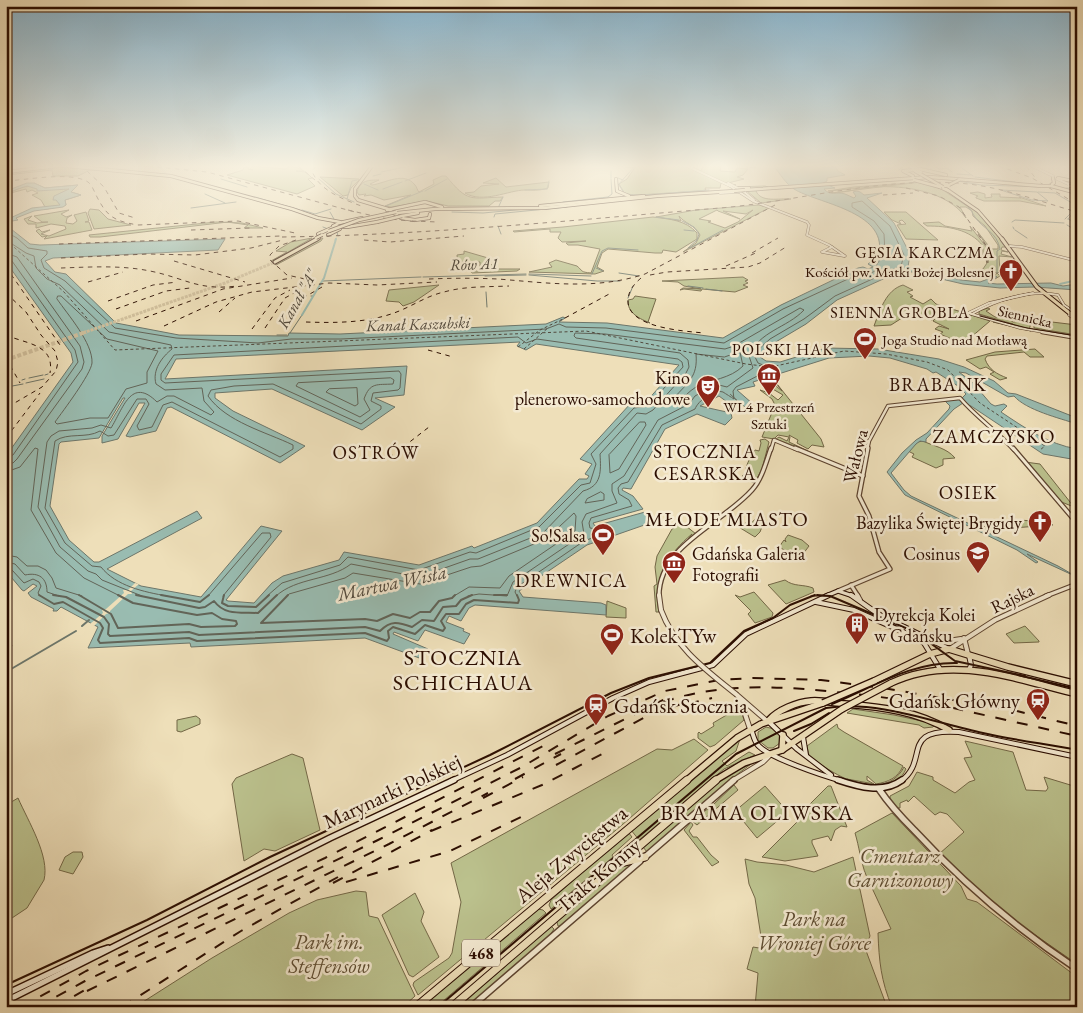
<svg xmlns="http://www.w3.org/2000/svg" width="1083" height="1013" font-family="'EB Garamond',serif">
<rect width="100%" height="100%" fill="#eedfb9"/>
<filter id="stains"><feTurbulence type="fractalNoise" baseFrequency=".004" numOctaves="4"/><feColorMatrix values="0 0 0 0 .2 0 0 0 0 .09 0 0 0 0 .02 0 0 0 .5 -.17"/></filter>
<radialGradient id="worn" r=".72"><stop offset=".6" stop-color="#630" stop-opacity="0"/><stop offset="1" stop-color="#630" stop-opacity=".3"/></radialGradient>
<g fill="#bbc18d" stroke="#736746" fill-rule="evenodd">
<path d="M253 166 285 169 289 167 287 166C293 166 299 168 304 171H296L306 172 312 178 308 179 315 186 297 194 227 175 243 170 244 167H249L248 169 253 170 250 169Z"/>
<path d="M636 166H690L701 171 703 166H721L720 171 735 172 737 168 748 169 743 175 737 177 744 179 728 183 736 185H734L735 187 765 186 768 187 756 191C761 203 779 198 791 199L761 203 747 191 734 188 728 183H721L720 188H705L706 190 700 191 638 195 625 194 619 184 627 179Z"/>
<path d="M56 167 112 171 90 170 78 176H53L52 170 6 175V173Z"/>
<path d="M442 176H446C468 203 470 198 503 197L500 201H495L489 206H448L427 201 391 207 385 206 411 195 384 200 371 195 364 196 366 194 359 195 357 192C360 180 369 180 379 180L370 184 372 185C386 183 404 171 415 185 417 187 417 190 419 192L434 184 433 180Z"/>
<path d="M320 177 359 179V180L351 188 348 195 343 196Z"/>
<path d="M496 178 506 187 549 182 548 188C539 191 532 190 525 190 509 190 483 204 465 193L474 192 481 186 499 184 483 183Z"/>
<path d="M924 182 943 190 967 206H969C984 216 995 232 1006 247H1002L1001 250 1008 252 1002 251 1001 254 1012 257 999 256 1000 272 997 273 1000 276 988 283 997 273 990 272 989 275 980 272 972 273 983 269 987 263 985 256 983 255V246C970 229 947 226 927 226L923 223 939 222 945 226 972 231 970 226 987 248 988 263 990 251 977 231 991 249H998V245L985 226 973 216 972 211 966 207H960L966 218C948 191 904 185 874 187 860 188 844 193 831 193L912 183 828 191 854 187Z"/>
<path d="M34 183 45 188 78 185 71 192 81 195 65 200 66 205 47 209H45L48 207H45L41 200 32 195 38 193 32 190 27 192 26 189 7 194 22 187 35 186Z"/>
<path d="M978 192 985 194V198L992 197 991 194H1000V197L1021 198 1019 197 1046 206 1020 201H984L976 198V197L978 196 970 193Z"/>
<path d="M759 205 769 208 683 252 696 243 700 235C695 225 684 223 679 216L681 221 656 217 696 210ZM717 210 718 211 740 219 723 211 746 214 753 210 738 222 725 228 708 222 711 221 699 219Z"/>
<path d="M90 209 99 210 108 219 131 225 94 229 88 213Z"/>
<path d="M69 210 61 214 66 217 72 215 67 218 66 223 73 224 77 221 74 215 86 212 89 221 85 222H89L92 230 44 239 47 236 42 237 36 231 39 229 42 232 50 230 41 234 49 236 66 229 65 226 51 224 36 228V224H28L24 219 32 216 28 220 37 223 48 222H42L34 216Z"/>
<path d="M884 212H906L938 240 906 239 897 225 906 224 902 220 899 221 901 224 892 220Z"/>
<path d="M653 217C669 219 686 220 697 233V239L676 252 663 250 662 253H655L608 249 602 253 597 267 604 271 595 274 529 272 552 267 549 263 556 260 577 266C583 271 580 272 591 273L600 249 578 245H568L566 243 586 241 562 242 558 238 561 232H550V229L514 232 513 231 563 227Z"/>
<path d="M216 222 242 223 263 228H244L248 225 228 222 100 237H90L89 235Z"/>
<path d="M312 238 273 261 276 262 323 238 321 241 276 265 271 261 287 252 276 251 291 242Z"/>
<path d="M464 251 488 258 489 260 484 262 496 266 491 269H520L517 271 472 273 471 271H480V262H462L458 265 457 255 464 254Z"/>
<path d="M743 277 748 280 745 281 748 283 743 285 748 287 735 292 702 289 701 291 684 289 680 290 683 288 701 289 684 286 678 282 662 281Z"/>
<path d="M439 285 414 302 403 306 399 302 386 301 389 290Z"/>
<path d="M903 285 913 290 907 292 913 296 910 297 923 304 931 299 936 304 990 321 963 344 940 334 943 332 935 329 939 326 949 329 933 321 937 317 932 320 912 313 916 309 891 325 874 326C880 310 886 290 903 285Z"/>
<path d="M635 296 656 299 648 322 650 323C640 319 627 313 628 300L633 299Z"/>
<path d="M988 308 990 309 986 311 995 317 1005 318 1003 314H998L1010 316 1009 319 1013 322 1021 321 1013 317 1023 318 1025 322 1031 323 1029 330 1031 331 993 322 1008 325 1013 324 979 314V311Z"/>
<path d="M1035 320 1077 325V335L1034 328V323L1042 324Z"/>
<path d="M1035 349 1044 357H1030L1024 352 987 356 985 359C989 370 997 374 1007 378L1000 380 990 374 994 372 986 367 980 369 966 360 995 352Z"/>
<path d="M773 379 821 439 824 447 812 445 808 449 797 443 798 440 789 435 790 437 789 442 808 451 776 439 779 437 787 441 789 437 778 435 774 439 762 437 775 405 772 399 760 390 769 393 778 400 783 395 771 388 776 386 782 391Z"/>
<path d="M765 439 769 442 762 469 755 482H752L742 476 744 474 746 476C744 467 750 458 755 450L759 451 761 443 760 440Z"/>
<path d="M923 441C933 446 947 448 955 458L943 459V465L936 468 912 457 914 454 908 451 918 442Z"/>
<path d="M1025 462 1040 464 1074 507 1059 501Z"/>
<path d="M759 516 765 519 760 532 755 537 737 526 736 521 743 525 748 521 751 523Z"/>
<path d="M1018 520 1050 522 1053 525 985 530 981 528 995 522Z"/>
<path d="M679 525 686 526 696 534 688 539 692 534C669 553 651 580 659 612H656L654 586 657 584 655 567 657 556 672 529Z"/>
<path d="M788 535 802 540 809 546 800 558 797 555 795 556 779 547 784 540 786 542 785 539Z"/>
<path d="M785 580C794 587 803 584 813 588L814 592 786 604 768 585Z"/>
<path d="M754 592 773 613 772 617 755 623 748 614 751 611 735 595 740 597Z"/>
<path d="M607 601 626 608V618L606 617Z"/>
<path d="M1025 626 1039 641V642L1014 643 1006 634Z"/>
<path d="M734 700H738L744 720 715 745 710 747 698 738V733L699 732 701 734 714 726 713 723 730 713 734 715 736 708Z"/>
<path d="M853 709 894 715 936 724 933 727 924 728 919 725 847 713Z"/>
<path d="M196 716 200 719V724L181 732 177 731V720Z"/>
<path d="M837 724 838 728 844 732 903 766C898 778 888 782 876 784L867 776V780L874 784 847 779C868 786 892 790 904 767L906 769C887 809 831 773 809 756L807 746Z"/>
<path d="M766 727 774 729 780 736V743L773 748H768L758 740V732Z"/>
<path d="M694 739 708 750 622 825 418 995 413 985 414 982 449 958 452 953 461 902 451 863 657 749 672 750Z"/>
<path d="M740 739 736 751 722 761 727 766 749 752 755 755 724 769 639 840 631 830Z"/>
<path d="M965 741 1013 752 1026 790 1046 791 1048 788 1044 777 1077 787V964L1015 921 939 854 964 832 947 814 940 812 935 815 914 796 908 802 907 800 900 803V808H897L890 801V796L909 786 917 772 933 777V780L955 793 969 782 975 780 964 758 972 757Z"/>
<path d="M292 754 303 758 320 830 275 851 264 849 244 861 232 784 236 778Z"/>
<path d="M751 764 727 782 647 852 643 847 718 782 731 773Z"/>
<path d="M734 785 738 790 697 825 692 821 714 804Z"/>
<path d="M765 786 788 812 757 838 735 811Z"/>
<path d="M828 786H831L847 827 841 826 835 830 831 841 828 836 812 840V843L818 856 785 861 762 857 797 822 795 819Z"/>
<path d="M18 798C28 821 50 856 44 880L27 908 6 922V800L8 804Z"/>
<path d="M892 813 961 886 967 899 977 902 1077 977V1007H892C881 981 879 961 878 933L891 929C883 911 874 893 866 875 861 863 859 846 855 833Z"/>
<path d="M691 822 693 825 689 831 693 837H697L711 855 719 862 712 866 684 830Z"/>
<path d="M628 832 632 837 612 855 613 857 551 909 549 905 551 900Z"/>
<path d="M73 852H82L83 857 73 874 59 870 65 857Z"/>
<path d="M853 857 870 936 865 948 887 1007H755L758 973 747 969 753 947 759 948 762 943 755 898 749 884 745 859 757 862 786 865 814 872Z"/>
<path d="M635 862 560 926H558L557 922 560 919 618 869Z"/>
<path d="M356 891 366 892 369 916 378 918 415 996 403 1007H135L212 958 289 913 317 900Z"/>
<path d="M415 893 424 912 421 921 439 957 413 977 409 975 382 915Z"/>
<path d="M538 909 543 910 546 913 436 1007H422Z"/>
<path d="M551 926 554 929 550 935 467 1007H465V1004L459 1007Z"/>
</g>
<g fill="#99bcb1" stroke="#6d766a" fill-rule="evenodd">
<path d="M774 166H835L838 171 845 175 827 178V181L823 183 835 188 824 189C831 197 836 191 845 194 848 195 851 197 854 198L856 196 853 192C859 190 860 192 864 195L882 193 867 198 894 223 910 254 908 267 961 280 980 282 996 276 997 277 988 283 997 284 1051 283 1063 286 1077 284V290L1035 287 1000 288 963 284 903 270 837 300 806 324 774 343 760 357 766 361 780 362 826 348 878 349 939 359 964 367 994 381 1008 393 1016 394 1077 418V424C1059 418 1026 410 1014 396L1008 397 966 373 959 372 972 382 991 404 995 406 1004 404 1007 406 1001 412C1025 428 1048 444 1077 449V460L1043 454 971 406 963 403 954 409 926 439V442L920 441 916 444 891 473 904 490 911 496 1058 566 1077 577 1027 554 1038 562 1036 563 1017 550 905 495 887 472 902 453 916 440 927 433 949 409 950 406 945 401 962 398 966 394 958 386 936 372 933 373 927 369 890 358 869 356 829 358 753 382 755 386 737 390 753 404 745 407 730 394 742 406 735 408 719 396 700 406 731 413 732 418 725 425 697 414 665 429 631 489 623 488 622 490 633 496 643 509 593 523 595 526 645 512 653 522 587 545 519 591 523 597 601 603 606 605V615L475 605 469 608 461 621 449 616 446 622 464 629 463 631 470 634 464 644 425 630 418 641 394 632 393 634 428 649 422 659 365 638 191 647 190 643 88 648 98 627 61 607 57 611H53L54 609 31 597 28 593 37 586 33 584 24 591 22 590 6 571V456L73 362 71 353 6 262V225L30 244 40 245 225 239 218 250 53 258 45 261 55 272 66 274 116 323 179 335 288 336 289 333 340 334 546 324 563 317 565 318 559 322 607 323 723 338 781 305 858 268 863 267 868 269 873 267 868 264 879 253C887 211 816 203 794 189 786 184 780 174 774 166ZM520 342 517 346 526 350 536 344 679 365 645 403 637 400 631 403 580 459 592 464 585 474 589 476 587 479H579L537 523 474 548 472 546 419 565 344 552 339 560 283 576 272 583 254 603 228 601 226 600 282 531 261 526 201 597 141 586 107 569 202 518 197 511 99 562H94L69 540 50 506 59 444 61 442 99 438 123 398H125L102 436V443L118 439 139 403H145L126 436 130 437 156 431 167 408 171 407 280 463 305 446 233 411 215 398V393L272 389 362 430 395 407 375 398 404 395 407 366 165 379 176 359Z"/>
<path d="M27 183H34L45 188 78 185 71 192 81 195 65 200 66 205 63 207 34 211 16 218 18 220 6 222V220L32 208 60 205 56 200H53L54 196 69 189 37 191V189L27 186 6 193V191Z"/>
</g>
<path fill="#eedfb9" d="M135 583 139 584 131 591 132 594H128L110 611V613L106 614 94 626 90 624 103 613 102 610 106 609 124 593 123 590H128Z"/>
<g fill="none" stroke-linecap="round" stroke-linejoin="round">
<g stroke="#626458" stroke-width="1">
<path d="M6 232 17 238 28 248 47 251V254L41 260 44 268 65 281 115 328 176 338 258 343 291 339H341L546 329 559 324 566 327 606 328 724 343 783 309 861 273 869 274 875 271 877 264 885 253 884 234 874 221 852 207V203L862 201 890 226 904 255 901 266 835 296 804 319 770 339 760 348 755 357 758 363 768 367 769 370 736 387 733 391 734 399C731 397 726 394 723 392 713 389 698 401 695 409L662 425 628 482 621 484 618 488 619 494 629 500 632 506 591 518 589 523 590 528 602 530 603 534 584 541 517 587 515 592 517 596"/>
<path d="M6 240 26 253 34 256 36 268 47 279 60 285 109 332 171 345 172 349C162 357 152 370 156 384L165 390 202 388 204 401 214 412 211 415 174 396H167L157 402C131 376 123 409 111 428L101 425 92 428 59 431 51 436 47 442 38 507 60 547 88 571 96 574 102 580 142 596"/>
<path d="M6 253 17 257 80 346 84 362 82 369 17 459 13 463 6 464"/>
<path d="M6 259 12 261 75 350 78 362 13 455 6 458"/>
<path d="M58 296H61L107 339 158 351 147 372V383L126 389 108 418H90L57 424 55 422C63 411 91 374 92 363 93 343 68 315 57 299Z"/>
<path d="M740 352 743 366C730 379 712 379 696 387 689 391 684 398 677 402L674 401V398C688 382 698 377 696 354L724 357Z"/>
<path d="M391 378 394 380 393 384C377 385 370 382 364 399L370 410 360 417 296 386 298 383Z"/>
<path d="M357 388 358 404 355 406 326 392 329 389Z"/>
<path d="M640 422H645L646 425 619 469 610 473 609 455Z"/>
<path d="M6 472 20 467 35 448 38 449 31 510 56 553 84 578 120 596"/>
<path d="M601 492 604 494V500L585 503 587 499Z"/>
<path d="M6 555 17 557 27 566H38L46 570 52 578 56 588 82 596"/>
<path d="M6 562 15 564 25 575C39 572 47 578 47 592L59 596"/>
<path d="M6 568 12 570 24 583 33 579 39 582 41 586 38 593 40 596"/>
<path d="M167 596C144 592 116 586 101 567L92 566 65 543 45 508 55 441C68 432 86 439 100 431L108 436 114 435 137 399H146L149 404 137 426 139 430 152 427 163 405 172 402 280 457 293 449V445C266 432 226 422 208 396L211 390 234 386 273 384 361 424 381 409V406L371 401 373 393 398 390 400 388 401 374 399 371 165 383 161 380V374L174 355 518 337 526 343 537 339 678 359 682 362 683 367 648 406 634 408 591 454 596 464 590 483 581 485 539 527 476 553 470 552 419 570 348 557 340 565 282 583 267 596"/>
<path d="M208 596 262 533H270L271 537 223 596"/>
<path d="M276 596C297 577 329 581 351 564L419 577 470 559H478L543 533 583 491C602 486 601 471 600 454L637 413 646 414 653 410 686 373 689 367 688 360 680 353 576 338 574 336 575 333 605 334 725 349 734 346 800 308 804 310C787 328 759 331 749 356L753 368 727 387 719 385 711 387 695 396 689 404 658 420 624 476 612 484V491L617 503 586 514 582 522 584 534 513 582 507 596 479 594 468 596"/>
<path d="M287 596 289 594 345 578 353 573 420 584 471 567 481 566 546 539 574 513 576 516 575 531 509 576 500 588 469 587 454 596"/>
</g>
<g stroke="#626458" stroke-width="2">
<path d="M39 595 54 604 63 602 100 623 103 628 98 640 100 643 189 638 197 641 365 633 387 641 389 638 388 631 393 627 415 634 425 625 443 631 445 628 441 621 446 614H459L466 604 474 600 518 603 519 600 517 595"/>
<path d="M53 595 66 597 104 617 109 624 108 634 110 636 189 632 199 635 365 627 380 631C391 620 398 622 412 627L422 620 434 621 443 607 456 606 461 600 472 595"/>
<path d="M79 595 111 614 118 628 189 624 201 627 235 626 237 624 236 621 222 619 212 613 197 615 133 603 118 595"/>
<path d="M136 595 199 608 205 607 214 601C225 616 241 612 258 613L277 595"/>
<path d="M161 595 200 602 209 595"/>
<path d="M224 595 222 603 228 606 256 607 269 595"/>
<path d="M288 595 261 623 365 619 377 621 393 614 410 618 420 612H430L439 601 452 598 455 595"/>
<path d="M494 595H507"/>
</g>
<g stroke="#6d766a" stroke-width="1">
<path d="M618 166 633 168"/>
<path d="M742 166 756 168"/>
<path d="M934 166 939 169 947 168"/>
<path d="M944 166 952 172"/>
<path d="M959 166 973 176"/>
<path d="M921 167 941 173"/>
<path d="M899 170 903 167"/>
<path d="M611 171V178"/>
<path d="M381 172 410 166"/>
<path d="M957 174 971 175"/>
<path d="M373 176 381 174"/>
<path d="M975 177 1015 182"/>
<path d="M618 178 623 180"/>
<path d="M221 179 247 187"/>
<path d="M319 179 336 194 354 202"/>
<path d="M405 181 426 173"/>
<path d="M958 181 981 185 1044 187"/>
<path d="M364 184 378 190"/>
<path d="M618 185 635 166"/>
<path d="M619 185 624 193"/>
<path d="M1066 188H1074"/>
<path d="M383 189 402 182"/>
<path d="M547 189 549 181"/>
<path d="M525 190 547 189"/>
<path d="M1001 190 1037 192 1048 201 1032 200Z"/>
<path d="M425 191 447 179"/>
<path d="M1038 192 1055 193 1072 203"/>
<path d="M205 194 225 203"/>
<path d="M630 195H641"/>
<path d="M645 195 709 190"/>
<path d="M255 197 300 210"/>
<path d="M608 197 612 194 611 179"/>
<path d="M347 199 352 181 357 180"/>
<path d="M563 202 608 197"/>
<path d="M386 206 423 191"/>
<path d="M499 206 503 197"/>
<path d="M968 207C972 210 972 213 975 217 983 229 997 232 1000 249L997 251V273"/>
<path d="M191 208 236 202"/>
<path d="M302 210 315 214 331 209"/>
<path d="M330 212 334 219"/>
<path d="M452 212 483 213 526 209"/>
<path d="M494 217 495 214 567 207"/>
<path d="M656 217 679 220"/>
<path d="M1065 219 1070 214"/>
<path d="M1068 219 1077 223"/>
<path d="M1068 219 1073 213H1077"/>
<path d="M682 221 694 227 699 234 697 240 688 248"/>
<path d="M1012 222 1015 220 1064 223"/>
<path d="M1067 225 1072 228"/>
<path d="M498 226 501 234"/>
<path d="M323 227 328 229"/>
<path d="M1013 227 1014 229"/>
<path d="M1073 229 1077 231"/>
<path d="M684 230 694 231"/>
<path d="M1015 230 1027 238"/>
<path d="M337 232 338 236"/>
<path d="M1071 239H1073"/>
<path d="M690 248 723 230"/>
<path d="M596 268 603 271"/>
<path d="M619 273 639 276"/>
<path d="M529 274 591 276"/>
<path d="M592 274 602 251 608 248 638 250"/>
<path d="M529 275 597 281H620"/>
<path d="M485 276 526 275"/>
<path d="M423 277 526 274"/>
<path d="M323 281 421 277"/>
<path d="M688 286 703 288"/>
<path d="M706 289 722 291"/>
<path d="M486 292 487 307"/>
<path d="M311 296H313"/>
<path d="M628 298 633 286"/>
<path d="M290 333 302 315"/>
<path d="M277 335H287"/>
<path d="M45 375 48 374"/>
<path d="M29 378 43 375"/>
<path d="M22 380 25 379"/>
<path d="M26 383 44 379"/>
<path d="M7 387 23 384"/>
</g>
<g stroke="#6d766a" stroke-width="2">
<path d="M82 626 89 620"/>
<path d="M6 672 76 631"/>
</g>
<g stroke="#99bcb1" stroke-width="1">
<path d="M1067 166 1077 173"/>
<path d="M335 240 336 238"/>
</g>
<g stroke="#99bcb1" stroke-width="2">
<path d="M1060 284 1077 280"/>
<path d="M302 315 324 278 336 239"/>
</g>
<g stroke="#524a3e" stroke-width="1" stroke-dasharray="3 2.5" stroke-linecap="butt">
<path d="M6 240 64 292 115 350 586 331 746 364 771 367 844 351 886 354 927 362 948 370 980 403 1045 446 1040 450"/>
<path d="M518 347 540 330 565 318"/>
<path d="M524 349 549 327"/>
</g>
<path stroke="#d1c09d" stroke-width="3" stroke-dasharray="3 1" stroke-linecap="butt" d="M83 333 225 283 275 262"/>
<path stroke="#d1c09d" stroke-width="4" stroke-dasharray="4 2" stroke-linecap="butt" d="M6 360 86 332"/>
<g stroke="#5c422e" stroke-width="3">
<g id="tertiary-far4">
<path d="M687 166 730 186 753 201 807 222 809 225 807 235 829 245 845 256"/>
<path d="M1032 166 1053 176"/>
<path d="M1057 179 1077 188"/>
<path d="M728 183 743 191 754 200"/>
<path d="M720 193 739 192"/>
<path d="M1010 246 1022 247 1077 261"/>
<path d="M832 247 822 252 844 256"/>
<path d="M968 313 1020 328 1049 333"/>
<path d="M968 313 989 303 1033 293"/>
<path d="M972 314C996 300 1030 289 1058 295L1064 305 1077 314"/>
<path d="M1069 315 1077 321"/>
</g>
</g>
<g stroke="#5c422e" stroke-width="4.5">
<g id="tertiary-far3">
<path d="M1042 332 1077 338"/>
<path d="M771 450 774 440 798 450"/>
<path d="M867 450 869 441 888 406 960 398C976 417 997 431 1014 450"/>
</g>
</g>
<g stroke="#5c422e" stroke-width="5.5">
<g id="tertiary-far2">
<path d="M795 448 863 476"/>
<path d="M1013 448 1077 523"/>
<path d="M851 585 858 596"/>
<path d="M838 591 890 569 879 552 869 516 859 496 868 448"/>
<path d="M659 596C659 545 722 524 752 490 762 479 766 462 771 448"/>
<path d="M1046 596 1077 584"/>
</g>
</g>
<g stroke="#5c422e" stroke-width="6">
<g id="tertiary-far1">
<path d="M659 595 661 610"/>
<path d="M857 595 860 600"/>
<path d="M964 638 968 654"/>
<path d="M931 639 948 641 961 639"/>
<path d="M950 649 995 620 1049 595"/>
<path d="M737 695 767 721"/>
<path d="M740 699 750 729"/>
<path d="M732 781 763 762 769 756"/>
</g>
</g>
<g stroke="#5c422e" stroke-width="8">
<g id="tertiary">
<path d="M879 789C889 804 901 817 914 830 963 883 1017 929 1077 969"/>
<path d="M645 857 734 780"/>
<path d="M471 1007 640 861"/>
</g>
</g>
<g stroke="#2b0d00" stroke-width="3">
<path id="secondary-far3" d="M909 166 921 172"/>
</g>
<g stroke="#2b0d00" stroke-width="5.5">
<path id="secondary-far2" d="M826 596 838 591 853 596"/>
</g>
<g stroke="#2b0d00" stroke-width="6">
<g id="secondary-far1">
<path d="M851 595 878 614 949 649"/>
<path d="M816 602 854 610 917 638 924 643 940 669"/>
<path d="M969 655 971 665 969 670"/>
<path d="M769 722 797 749 831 775"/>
<path d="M751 729C753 734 754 740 757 744 766 757 824 776 842 781"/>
<path d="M803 737 806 755"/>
<path d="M451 781 507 755 613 698 649 682 713 665 746 634 829 595"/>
<path d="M901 781C930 760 899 728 959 732L1077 757"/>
</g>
</g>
<g stroke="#2b0d00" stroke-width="8">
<g id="secondary">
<path d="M838 780C859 787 883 794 902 780"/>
<path d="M6 994 93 953 108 948"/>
<path d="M6 1001 330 838 454 780"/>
</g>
</g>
<g stroke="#2b0d00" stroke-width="4">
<g id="primary-far3">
<path d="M372 166 355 189V196L358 200 388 209 401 218 415 220 429 218"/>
<path d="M915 171 922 175"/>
<path d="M946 189 978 211 1003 240"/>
</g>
</g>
<g stroke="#2b0d00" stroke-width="5">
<path id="primary-far2" d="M1002 239 1037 287 1077 319"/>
</g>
<g stroke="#2b0d00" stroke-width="8">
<g id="primary-far1">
<path d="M874 681 930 654 949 649 1008 667 1077 684"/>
<path d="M891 683C952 654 1015 679 1077 694"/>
<path d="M769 720C778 710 797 702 811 701 822 700 834 703 845 704 882 707 917 711 949 730"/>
<path d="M782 750 783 735"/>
<path d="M686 781 737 738 761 724 823 703"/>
<path d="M714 781 744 763 782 750 842 709"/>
</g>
</g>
<g stroke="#2b0d00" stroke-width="9">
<g id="primary">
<path d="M620 863 645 857"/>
<path d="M416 1007 687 780"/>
<path d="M452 1007 716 780"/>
</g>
</g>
<g stroke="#2b0d00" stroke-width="4">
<g id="trunk-far1">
<path d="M68 166 171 176 292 209 318 218 340 222"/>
<path d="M911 167 946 175"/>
<path d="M6 172 58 166"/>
<path d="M913 176 903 171 914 170"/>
<path d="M1058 178 1077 182"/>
<path d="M616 179 617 191 629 196"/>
<path d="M1051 185 1054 183 1053 178"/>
<path d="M1051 186 1077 193"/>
<path d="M940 187 949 191"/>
<path d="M739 188H749"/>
<path d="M745 190 930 177 1042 186"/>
<path d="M540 206 644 196"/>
<path d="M387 210 425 202 442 207"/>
<path d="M397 213 435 209 544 208 657 196 734 191"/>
<path d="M402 216 418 213"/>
<path d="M362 218 339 223 333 226 347 227 377 222"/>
<path d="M429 218 430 214"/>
<path d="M318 234 334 227"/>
<path d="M328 235 340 229"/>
<path d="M315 240 319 238"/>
</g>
</g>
<g stroke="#2b0d00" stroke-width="5">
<path id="trunk" d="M275 262 317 239"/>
</g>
<use href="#tertiary-far4" stroke="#f4ead2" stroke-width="2"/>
<use href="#tertiary-far3" stroke="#f4ead2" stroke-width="2.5"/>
<use href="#tertiary-far2" stroke="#f4ead2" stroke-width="3"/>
<use href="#tertiary-far1" stroke="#f4ead2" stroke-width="4"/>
<use href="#tertiary" stroke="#f4ead2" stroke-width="5"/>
<use href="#secondary-far3" stroke="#f4ead2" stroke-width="2"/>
<use href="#secondary-far2" stroke="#f4ead2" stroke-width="3"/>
<use href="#secondary-far1" stroke="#f4ead2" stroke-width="4"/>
<use href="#secondary" stroke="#f4ead2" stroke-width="5"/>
<use href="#primary-far3" stroke="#eedfb9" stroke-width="2.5"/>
<use href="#primary-far2" stroke="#eedfb9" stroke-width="3"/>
<use href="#primary-far1" stroke="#eedfb9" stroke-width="5.5"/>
<use href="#primary" stroke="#eedfb9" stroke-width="7"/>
<use href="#trunk-far1" stroke="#eedfb9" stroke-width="2.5"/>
<use href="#trunk" stroke="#eedfb9" stroke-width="3"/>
<g stroke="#2b0d00" stroke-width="1">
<path d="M980 316 1027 328 1077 336"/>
<path d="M811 596H831"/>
</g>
<g stroke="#2b0d00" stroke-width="2">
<path d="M817 595 830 596 915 632 955 661 1025 676"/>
<path d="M1018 675 1077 689"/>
<path d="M832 704C874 687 910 662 957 663"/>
<path d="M794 731 811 724 829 713"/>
<path d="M6 985 147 920 270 857 490 755 611 693 649 678 710 663 744 631 773 618 790 605 815 595"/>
<path d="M438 1007 736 754 826 708C878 700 932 722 983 733 1014 740 1046 744 1077 750"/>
</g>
<g stroke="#2b0d00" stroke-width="1" stroke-dasharray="4.5 4.5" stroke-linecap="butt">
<path d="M6 166H9"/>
<path d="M134 166 154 167"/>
<path d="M148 166 207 172 355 212"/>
<path d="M298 166 315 180"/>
<path d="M316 166 312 171C319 191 345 200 364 207"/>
<path d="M999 166 1032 178 1077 204"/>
<path d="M1026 166 1037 180"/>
<path d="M87 171 104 187 119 213 135 218"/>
<path d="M6 181C27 180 71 171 88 182 92 185 94 191 96 195 107 217 114 221 138 225L238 221 295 233"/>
<path d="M906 188 939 196 959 207 987 247V263"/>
<path d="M883 195 913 193"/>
<path d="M348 210 382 218 418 222"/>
<path d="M412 221 438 222"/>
<path d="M191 230 250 228"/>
<path d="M282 237C428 235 574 220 720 208 799 201 876 178 956 183 997 185 1038 201 1077 212"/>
<path d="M296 240 279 246 270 255V260L287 275 314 281"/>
<path d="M364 240 390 242 464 236"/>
<path d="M59 244 281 236"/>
<path d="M752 253 778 238"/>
<path d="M61 258 148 254 195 255 251 248 283 240"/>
<path d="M174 261 245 282"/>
<path d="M726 266 758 252"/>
<path d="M6 267 60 345"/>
<path d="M61 268C90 267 121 265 150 271 185 278 198 291 237 286"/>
<path d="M650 275 667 272 748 267 760 263 786 247"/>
<path d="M641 278C634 284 628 291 628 301 628 328 684 331 704 333"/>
<path d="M429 279C452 278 475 278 498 279 548 283 596 290 645 274L775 205"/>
<path d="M88 282 123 272"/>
<path d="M6 293 26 312 41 335 55 351 58 362 56 371 42 387 6 408"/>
<path d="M108 301 153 285 177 282"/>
<path d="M116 309 166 291 190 288"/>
<path d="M219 312 235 298"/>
<path d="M565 318 611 293"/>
<path d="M136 321 223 289 292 278"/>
<path d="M288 321 303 298 322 287"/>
<path d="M306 322C335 323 366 323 394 313 411 307 426 296 444 292 465 286 487 287 509 286"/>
<path d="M164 326 216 302 252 292 329 283 377 285 437 282"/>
<path d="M265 328 285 298 301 289"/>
<path d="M252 329 275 298 290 290"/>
<path d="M6 335C26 344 55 344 50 373"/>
<path d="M428 350 453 357"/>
<path d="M6 358 20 383"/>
<path d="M6 438 40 393"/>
<path d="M389 458 429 427"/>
</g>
<g stroke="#2b0d00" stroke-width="2" stroke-dasharray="11 11" stroke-linecap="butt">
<path d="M6 648 12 645"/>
<path d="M663 702C723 682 782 686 844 693 875 696 907 700 938 707"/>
<path d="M931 703 1077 736"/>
<path d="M688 704 712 698"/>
<path d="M555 754 669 697"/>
<path d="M556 765 649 715 693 700"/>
<path d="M515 779 561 754"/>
<path d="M483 798 523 777"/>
<path d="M431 831 542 785 606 752"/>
<path d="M346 882 450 851 523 816"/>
<path d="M333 883 432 830"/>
<path d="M87 991 389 844 488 793"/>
<path d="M21 1007 86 971 325 858 549 743"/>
<path d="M37 1007 85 981 378 840 522 767 608 716 665 691 719 680 753 678 821 680 889 689 1017 711 1077 726"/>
<path d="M55 1007 92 986"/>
<path d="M122 1007 241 931 338 877"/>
</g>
<g stroke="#5c422e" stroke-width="6" stroke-linecap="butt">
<path id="tertiary-bridge" d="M661 610C675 648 706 670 737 695"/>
</g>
<g stroke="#2b0d00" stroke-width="4" stroke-linecap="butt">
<path id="primary-bridge-far1" d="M922 175 943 187"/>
</g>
<g stroke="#2b0d00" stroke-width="8" stroke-linecap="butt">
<g id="primary-bridge">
<path d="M823 703 874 681"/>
<path d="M842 709 891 683"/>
</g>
</g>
<g stroke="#2b0d00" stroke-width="4" stroke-linecap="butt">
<g id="trunk-bridge">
<path d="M914 180 940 187"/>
<path d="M949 185 959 180"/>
<path d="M1042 186H1051"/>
<path d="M1069 186H1076"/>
<path d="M734 191 745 190"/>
<path d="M377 222 402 216"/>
<path d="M329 231 359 220 396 212"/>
<path d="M316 238 322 235"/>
</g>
</g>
<use href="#tertiary-bridge" stroke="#f4ead2" stroke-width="4"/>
<use href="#primary-bridge-far1" stroke="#eedfb9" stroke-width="2.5"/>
<use href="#primary-bridge" stroke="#eedfb9" stroke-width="5.5"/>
<use href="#trunk-bridge" stroke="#eedfb9" stroke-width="2.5"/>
</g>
<linearGradient id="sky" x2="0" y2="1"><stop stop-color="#88b7d2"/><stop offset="0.54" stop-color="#f7f1e0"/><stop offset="1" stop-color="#f7f1e0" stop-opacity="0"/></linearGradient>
<rect width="1083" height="308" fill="url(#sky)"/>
<defs>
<g id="church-pin" transform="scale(1.25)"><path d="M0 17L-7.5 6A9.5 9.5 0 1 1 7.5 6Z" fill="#8f2418" stroke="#f4ead2"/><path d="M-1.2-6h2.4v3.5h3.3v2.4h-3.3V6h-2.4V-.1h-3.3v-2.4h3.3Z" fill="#fff"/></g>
<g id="stadium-pin" transform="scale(1.25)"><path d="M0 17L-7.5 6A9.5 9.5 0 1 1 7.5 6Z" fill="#8f2418" stroke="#f4ead2"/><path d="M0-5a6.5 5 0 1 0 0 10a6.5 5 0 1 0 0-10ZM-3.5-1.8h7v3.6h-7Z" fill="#fff"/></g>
<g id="museum-pin" transform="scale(1.25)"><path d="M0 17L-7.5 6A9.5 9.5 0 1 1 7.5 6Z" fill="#8f2418" stroke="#f4ead2"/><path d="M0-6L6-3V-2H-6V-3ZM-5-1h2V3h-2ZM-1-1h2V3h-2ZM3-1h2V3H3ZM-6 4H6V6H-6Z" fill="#fff"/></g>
<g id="theatre-pin" transform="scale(1.25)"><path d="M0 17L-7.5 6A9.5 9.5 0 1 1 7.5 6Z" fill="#8f2418" stroke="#f4ead2"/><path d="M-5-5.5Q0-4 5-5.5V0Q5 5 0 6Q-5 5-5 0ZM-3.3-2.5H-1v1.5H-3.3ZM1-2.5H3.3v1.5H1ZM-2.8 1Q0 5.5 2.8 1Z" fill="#fff"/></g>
<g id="university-pin" transform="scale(1.25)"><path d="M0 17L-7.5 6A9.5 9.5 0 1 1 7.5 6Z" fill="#8f2418" stroke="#f4ead2"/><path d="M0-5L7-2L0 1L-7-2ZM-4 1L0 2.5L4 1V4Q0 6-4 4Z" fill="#fff"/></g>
<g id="building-pin" transform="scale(1.25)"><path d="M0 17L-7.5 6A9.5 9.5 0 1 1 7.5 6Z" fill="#8f2418" stroke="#f4ead2"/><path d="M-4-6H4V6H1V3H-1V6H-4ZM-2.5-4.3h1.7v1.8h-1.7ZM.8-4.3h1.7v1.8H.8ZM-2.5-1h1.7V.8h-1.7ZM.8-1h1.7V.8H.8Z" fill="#fff"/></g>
<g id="station-pin" transform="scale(1.25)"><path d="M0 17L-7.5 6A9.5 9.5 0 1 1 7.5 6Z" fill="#8f2418" stroke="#f4ead2"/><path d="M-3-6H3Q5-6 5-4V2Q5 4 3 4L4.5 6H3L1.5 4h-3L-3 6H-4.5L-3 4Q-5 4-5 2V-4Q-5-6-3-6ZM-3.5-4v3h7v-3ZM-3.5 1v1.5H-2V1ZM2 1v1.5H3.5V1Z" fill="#fff"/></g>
</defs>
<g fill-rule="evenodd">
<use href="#church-pin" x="1011" y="271"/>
<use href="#stadium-pin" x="865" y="339"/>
<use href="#museum-pin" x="769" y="375"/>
<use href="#theatre-pin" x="708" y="387"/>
<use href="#church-pin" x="1040" y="522"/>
<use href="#stadium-pin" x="603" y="535"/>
<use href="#university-pin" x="978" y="553"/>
<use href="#museum-pin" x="674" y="563"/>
<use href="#building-pin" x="857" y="624"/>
<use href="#stadium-pin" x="612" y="635"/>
<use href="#station-pin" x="1038" y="700"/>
<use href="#station-pin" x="596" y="705"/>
</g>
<g text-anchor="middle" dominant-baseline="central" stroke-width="5" stroke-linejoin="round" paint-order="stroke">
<g font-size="15" fill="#2b0d00" stroke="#f4ead2" text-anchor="end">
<text x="994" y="271">Kościół pw. Matki Bożej Bolesnej</text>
<text x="882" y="339" text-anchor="start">Joga Studio nad Motławą</text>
<text x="769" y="406" text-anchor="middle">WL4 Przestrzeń<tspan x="769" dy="17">Sztuki</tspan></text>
</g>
<g font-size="15" fill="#2b0d00" stroke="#f4ead2">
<text transform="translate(1025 316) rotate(13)">Siennicka</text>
</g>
<g font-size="16" letter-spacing="1" fill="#2b0d00" stroke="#f4ead2">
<text x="925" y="252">GĘSIA KARCZMA</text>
<text x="900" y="312">SIENNA GROBLA</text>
<text x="783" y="349">POLSKI HAK</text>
</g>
<g font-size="16" font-style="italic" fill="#524a3e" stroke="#f4ead2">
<text transform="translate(474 264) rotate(-2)">Rów A1</text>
<text transform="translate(297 299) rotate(-61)">Kanał "A"</text>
<text transform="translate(418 324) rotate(-2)">Kanał Kaszubski</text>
</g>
<rect fill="#f4ead2" stroke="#674f3f" stroke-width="1" x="462" y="939.5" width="38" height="27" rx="4"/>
<g font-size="16" font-weight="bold" fill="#2b0d00">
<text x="481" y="953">468</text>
</g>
<g font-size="18" fill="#2b0d00" stroke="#f4ead2" text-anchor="end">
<text x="690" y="377">Kino<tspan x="690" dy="21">plenerowo-samochodowe</tspan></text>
<text x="1022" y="522">Bazylika Świętej Brygidy</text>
<text x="586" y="535">So!Salsa</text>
<text x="692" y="553" text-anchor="start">Gdańska Galeria<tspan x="692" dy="21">Fotografii</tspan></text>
<text x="960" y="553">Cosinus</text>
<text x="874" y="614" text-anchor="start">Dyrekcja Kolei<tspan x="874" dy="21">w Gdańsku</tspan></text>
</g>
<g font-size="18" fill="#2b0d00" stroke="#f4ead2">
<text transform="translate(855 456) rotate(-76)">Wałowa</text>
<text transform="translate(1012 598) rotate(-26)">Rajska</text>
</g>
<g font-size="19" letter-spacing="1" fill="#2b0d00" stroke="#f4ead2">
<text x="938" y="384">BRABANK</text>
<text x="994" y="436">ZAMCZYSKO</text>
<text x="705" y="451">STOCZNIA<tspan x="705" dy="22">CESARSKA</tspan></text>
<text x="376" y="452">OSTRÓW</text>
<text x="968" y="492">OSIEK</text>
<text x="571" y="580">DREWNICA</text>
</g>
<g font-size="19" font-style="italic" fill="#524a3e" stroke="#f4ead2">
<text transform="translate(392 583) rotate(-12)">Martwa Wisła</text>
</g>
<g font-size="20" letter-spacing="1" fill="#2b0d00" stroke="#f4ead2">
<text x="727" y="519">MŁODE MIASTO</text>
</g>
<g font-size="21" fill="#2b0d00" stroke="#f4ead2" text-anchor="start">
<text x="630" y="635">KolekTYw</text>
<text x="1020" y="700" text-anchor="end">Gdańsk Główny</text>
<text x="614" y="705">Gdańsk Stocznia</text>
</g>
<g font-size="21" fill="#2b0d00" stroke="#f4ead2">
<text transform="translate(392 791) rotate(-25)">Marynarki Polskiej</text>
<text transform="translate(571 854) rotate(-40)">Aleja Zwycięstwa</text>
<text transform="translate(598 875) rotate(-40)">Trakt Konny</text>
</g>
<g font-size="21" font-style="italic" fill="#5d4c31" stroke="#f4ead2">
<text x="900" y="855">Cmentarz<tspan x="900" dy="24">Garnizonowy</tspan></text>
<text x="814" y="918">Park na<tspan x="814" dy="24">Wroniej Górce</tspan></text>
<text x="329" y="941">Park im.<tspan x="329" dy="24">Steffensów</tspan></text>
</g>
<g font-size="22" letter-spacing="1" fill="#2b0d00" stroke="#f4ead2">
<text x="463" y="657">STOCZNIA<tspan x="463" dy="25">SCHICHAUA</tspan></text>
<text x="757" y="812">BRAMA OLIWSKA</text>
</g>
</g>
<rect width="1083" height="1013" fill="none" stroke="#eedfb9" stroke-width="25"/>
<rect x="8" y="8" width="1068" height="998" fill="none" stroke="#2b0d00" stroke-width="2.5"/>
<rect x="12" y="12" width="1058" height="988" fill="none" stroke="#2b0d00"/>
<rect width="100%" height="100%" filter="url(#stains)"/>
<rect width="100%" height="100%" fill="url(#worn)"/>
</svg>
